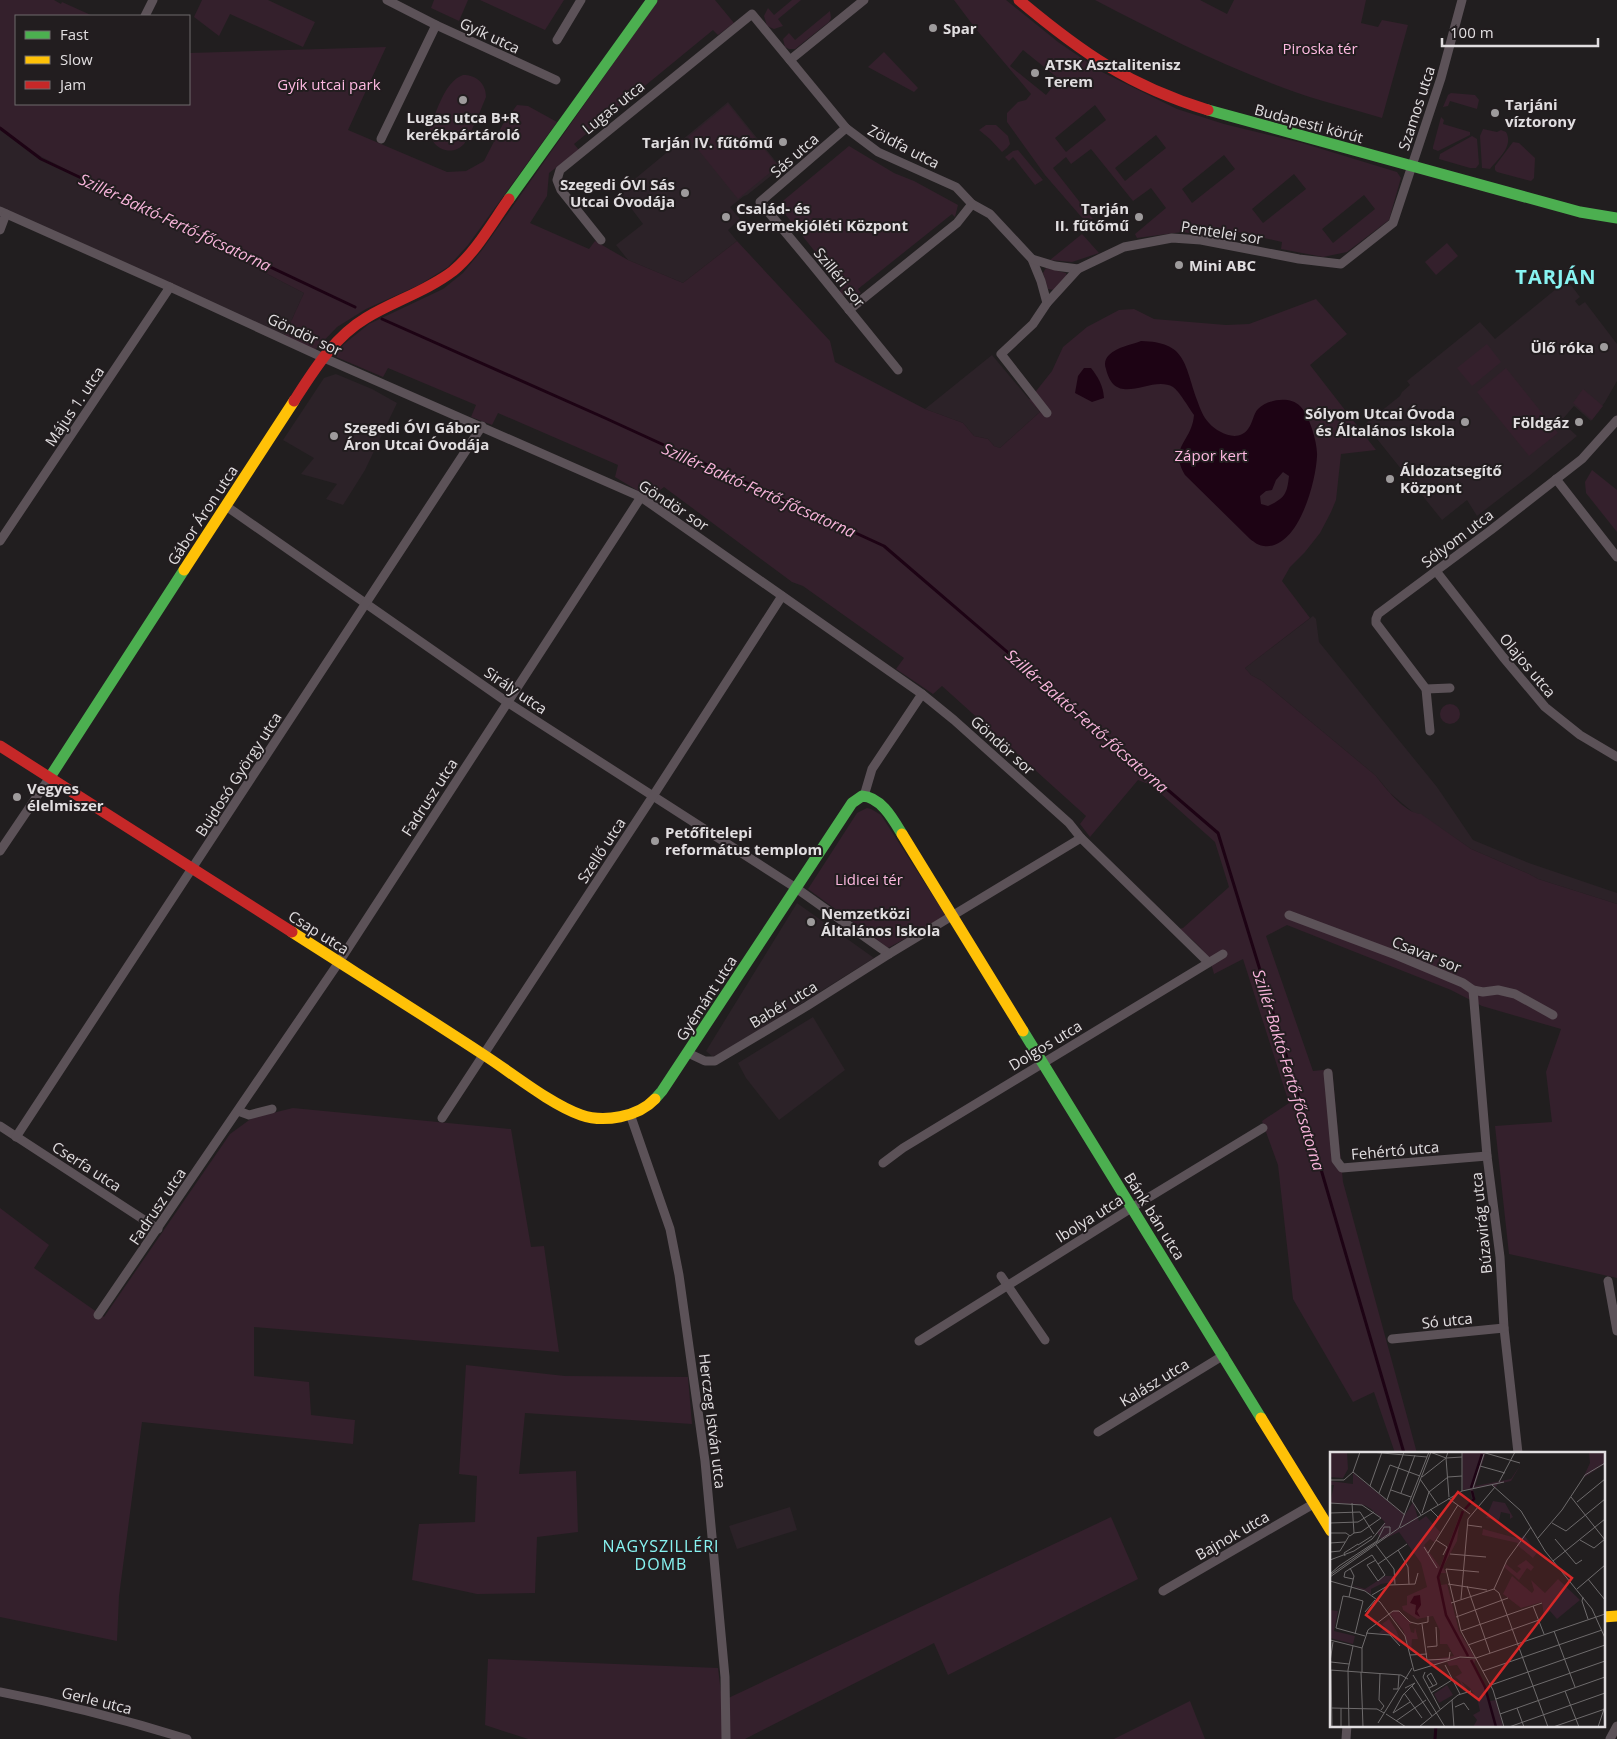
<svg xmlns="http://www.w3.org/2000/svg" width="1617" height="1739" font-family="'Open Sans',sans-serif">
<rect width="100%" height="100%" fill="#211e1f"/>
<g fill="#2c2228">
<path d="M728 102 781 168 747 195 744 196 730 207 740 219 728 230 737 241 683 283 628 260 616 245 643 224 619 192Z"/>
<path d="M0 130 40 156 304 293 284 337 0 208Z"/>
<path d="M1567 280 1580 297 1575 301 1579 306 1585 302 1617 344V381L1605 402 1591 421 1574 406 1561 421 1577 436 1529 476 1477 516 1467 500 1442 520 1365 424 1400 396 1402 392 1410 385 1407 381 1480 322 1495 339Z"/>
<path d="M992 355 1040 412 1000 448 994 446 988 439 974 436 963 423 925 409Z"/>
<path d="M336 374 372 389 397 403 365 470 343 505 326 499 337 484 301 474 314 458 283 440 324 378Z"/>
<path d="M1313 616 1316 619 1319 642 1437 787 1473 840 1529 863 1617 893V904L1538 879 1529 874 1471 849 1421 815 1415 814 1390 793 1376 776 1262 681 1251 675 1245 668Z"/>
<path d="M797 903 874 958 714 1058 706 1051Z"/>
<path d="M813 1017 845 1070 779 1120 746 1078 738 1063Z"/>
<path d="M790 1507 797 1530 737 1549 729 1526Z"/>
</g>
<g fill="#34202c" fill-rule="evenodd">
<path d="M0 0H54L61 4 62 2 93 16H16V104H189V53L386 47 348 130 447 172 466 171 484 161 503 124 517 105 528 106 557 122 468 245 448 267 419 285 366 309 337 327 315 350 284 337 304 293 40 156 0 130Z"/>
<path d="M202 0H268L315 22 303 47 230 14 219 36 194 17Z"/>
<path d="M434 0H468L459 21 431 8Z"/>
<path d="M480 0H564L545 30Z"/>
<path d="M658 0H715L734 23 718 35 713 30 574 144 579 150 549 173 547 196 530 223 589 249 595 241 628 260 683 283 737 241 830 341 835 362 925 409 963 423 974 436 988 439 994 446 1000 448 1040 412 1029 400 1052 371 1063 347 1087 327 1119 310 1134 309 1154 319 1226 325 1249 324 1316 299 1347 334 1310 365 1376 450 1341 454 1336 500 1331 512 1320 533 1305 552 1290 567 1282 581 1310 618 1245 668 1251 675 1262 681 1376 776C1385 788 1406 814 1421 814L1471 849 1529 874 1538 879 1617 904V1278L1509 1254 1495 1126 1552 1122 1546 1072 1561 1029 1482 1006 1451 990 1287 925 1266 936 1313 1071 1332 1069 1343 1182 1417 1453H1395L1374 1392 1353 1402 1293 1299 1278 1165 1262 1121 1289 1103 1243 959 1214 974C1210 954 1195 941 1179 929L1183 928 1229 887 1215 842 1151 785 1138 780 1090 837 1080 824 1086 816 942 686 933 694 896 669 904 658 803 586 792 582 664 487 650 498 615 477 618 465 498 413 492 425 471 417 476 405 388 368 383 377 334 356 344 344 369 324 443 289 463 273 482 250Z"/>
<path d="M792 0H801L778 19 783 26 774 29 767 26 764 16 768 8 774 15Z"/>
<path d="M954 0H1006L1058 42 1102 72 1177 109 1224 124 1302 143 1397 172 1401 178 1389 220 1347 252 1323 257 1281 249 1282 242 1233 231 1229 239 1182 232 1137 238 1135 234 1166 208 1151 188 1133 201 1091 149 1071 164 1066 157 1053 168 1093 219 1084 220 1045 175 1007 122V113L1018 102 1026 100 1031 94 975 28ZM1023 50 1059 79 1046 95 1010 66ZM1095 105 1106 120 1066 152 1055 138ZM1156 135 1166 148 1125 181 1115 168ZM1224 155 1235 169 1192 203 1182 189ZM1294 174 1306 189 1263 223 1252 209ZM1364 195 1375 209 1333 243 1322 229Z"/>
<path d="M1095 0H1200L1227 14 1234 0H1366L1361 23 1378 27 1382 20 1408 25 1382 118C1363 112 1343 107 1323 101 1244 77 1168 38 1095 0Z"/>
<path d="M830 11 831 18 829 22 795 49H789L785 47 783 39 789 33 795 40Z"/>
<path d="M884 52 918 88 914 92 868 67Z"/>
<path d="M463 75C476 75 486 83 486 97 482 107 470 136 464 144 450 159 427 146 430 127 437 111 445 81 463 75Z"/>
<path d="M1451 93 1475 95 1479 100 1477 109 1450 101 1448 106 1443 107 1448 95Z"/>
<path d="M728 104 778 166 738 199 688 137Z"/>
<path d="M1441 117 1444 120 1443 124 1470 132V135L1438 151 1433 149V147Z"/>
<path d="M986 125H996L1008 136 1010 144 1007 148 1002 152 990 139 979 130Z"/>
<path d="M1483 129 1497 132 1501 130 1506 132C1514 146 1498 159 1490 169L1482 168 1480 136Z"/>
<path d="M1472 136 1477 139 1479 164 1476 168H1470L1439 159 1440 154Z"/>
<path d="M1513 142 1519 143 1535 158 1534 178 1531 181 1497 172 1495 170V166Z"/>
<path d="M849 146 894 173 914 181 958 205 955 217 952 214 858 289 861 293C853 296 845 299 839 292L843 287 778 205Z"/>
<path d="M1018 150 1043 180 1035 185 1013 157 1009 161 1005 157 1013 151Z"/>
<path d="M1082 234 1099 253 1072 262 1050 260Z"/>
<path d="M1447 243 1458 256 1436 275 1425 262Z"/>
<path d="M1046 268 1066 273 1067 277 1054 290 1048 289 1043 273Z"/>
<path d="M1487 344 1501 362 1472 386 1457 368Z"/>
<path d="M1506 368 1558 433 1529 456 1477 392Z"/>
<path d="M1583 389 1603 406 1592 420 1573 403Z"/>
<path d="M1592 470 1617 490V532L1586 493 1585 482Z"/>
<circle cx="1450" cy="714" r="10"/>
<path d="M867 808 871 809 881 815 946 916 888 948 808 889 857 813Z"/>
<path d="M293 1108 511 1129 531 1247 544 1246 559 1352 254 1327V1376L309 1382 311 1415 355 1420 353 1444 142 1422 119 1596 117 1641 0 1617V1208L49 1245 34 1268 104 1317 230 1134 252 1118Z"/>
<path d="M466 1365 565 1376 688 1377 692 1424 525 1413 519 1474 576 1471 578 1532 537 1537 535 1593 477 1594 412 1580 419 1524 475 1522 477 1476 459 1474Z"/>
<path d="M1111 1517 1138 1579 948 1675 934 1643 745 1739H528L485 1725 488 1659 718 1668 722 1701Z"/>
<path d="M1190 1701 1205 1739H1114Z"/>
</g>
<g fill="#1d0314" fill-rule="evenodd">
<path d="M1141 341C1186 342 1184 363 1197 400 1200 408 1203 417 1209 423 1218 433 1238 443 1248 429 1253 423 1253 414 1258 409 1268 399 1290 396 1300 406 1309 414 1318 444 1317 456 1316 482 1298 550 1264 546 1259 546 1254 542 1250 539L1185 475C1168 447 1192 442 1194 415 1189 408 1179 391 1173 387 1151 374 1116 410 1106 369 1104 364 1105 359 1109 355 1117 347 1131 345 1141 341ZM1283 472 1289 476C1287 494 1285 498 1268 506L1261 504 1260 496 1266 491 1272 490 1276 480Z"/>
<path d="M1084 368H1091C1098 377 1103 385 1104 398L1092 402 1075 393 1078 376Z"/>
</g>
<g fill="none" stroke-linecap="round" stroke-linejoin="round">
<g stroke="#1d0314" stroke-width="3">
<path d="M0 128 41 159 355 307"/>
<path d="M382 319 605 418 884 546 1218 833 1318 1159 1404 1453"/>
<path d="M1435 1739 1436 1725"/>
</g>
<g stroke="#5c5258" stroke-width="9">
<path d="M387 0 436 25 556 80"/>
<path d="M145 16 153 0"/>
<path d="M557 40 581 0"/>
<path d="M790 60 864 0"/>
<path d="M846 128 760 202 811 263 898 370"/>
<path d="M381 139 436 25"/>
<path d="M0 211 170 287 324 358 641 497 922 694 954 720 1069 823 1081 838 1208 962"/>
<path d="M0 230 6 214"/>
<path d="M601 240 561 190 557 180 560 170 752 14 846 128 878 152 956 187 972 204 990 214 1032 259 1041 281 1047 303"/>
<path d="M1032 259 1055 266 1078 269"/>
<path d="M849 310 957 223 972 204"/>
<path d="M1047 413 1001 354 1033 324 1047 303 1078 269 1124 247 1172 238 1201 240 1299 259 1341 264 1393 223 1441 78 1462 0"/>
<path d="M1556 479 1617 557"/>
<path d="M226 506 507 702 796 888 889 954"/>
<path d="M0 541 170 287"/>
<path d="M1436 571 1503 657 1545 707 1580 735 1617 757"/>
<path d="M1426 689 1450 688"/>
<path d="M1430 731 1426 689 1376 623V619L1378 614 1491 530 1582 459 1617 420"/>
<path d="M864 796 872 769 922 694"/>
<path d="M0 851 50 777"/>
<path d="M1289 915 1396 955 1463 983 1473 990 1483 992 1498 990 1515 994 1553 1015"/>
<path d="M1473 990 1487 1156 1500 1257 1504 1328 1518 1453"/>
<path d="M688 1053 705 1061H715L807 1006 889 954 1081 838"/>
<path d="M1328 1073 1336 1160 1342 1168 1487 1156"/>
<path d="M238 1111 249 1115 272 1109"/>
<path d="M630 1114 670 1229 679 1275 705 1461 725 1677 726 1739"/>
<path d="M442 1118 653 796 782 596"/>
<path d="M0 1126 158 1229"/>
<path d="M16 1137 482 426"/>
<path d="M883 1163 903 1148 1223 954"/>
<path d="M1001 1276 1045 1340"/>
<path d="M1608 1281 1617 1331"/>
<path d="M98 1315 339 962 641 497"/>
<path d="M1392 1339 1504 1328"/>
<path d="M919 1341 1133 1207 1263 1128"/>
<path d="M1098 1432 1224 1355"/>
<path d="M1163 1591 1315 1503"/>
<path d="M0 1692C63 1704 126 1720 187 1739"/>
<path d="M1346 1739 1347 1725"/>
<path d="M1610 1739 1617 1726"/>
</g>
<g stroke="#4caf50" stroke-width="11">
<path d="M1208 110 1580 212 1617 218"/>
<path d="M509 199 652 0"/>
<path d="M50 777 184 570"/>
<path d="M1023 1031 1261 1418"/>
<path d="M655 1099 662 1091 852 803 862 796C881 797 893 819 902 834"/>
</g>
<g stroke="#ffc107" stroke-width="11">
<path d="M184 570 294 401"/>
<path d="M902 834 1023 1031"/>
<path d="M292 932C356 973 420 1013 484 1055 512 1073 550 1104 581 1115 604 1123 638 1117 655 1099"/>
<path d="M1261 1418 1331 1531"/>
<path d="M1603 1617 1617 1616"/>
</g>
<g stroke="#c62828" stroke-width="11">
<path d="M1019 0C1081 52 1129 86 1208 110"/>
<path d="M294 401C314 370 334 337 366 318 394 301 427 291 453 271 476 252 492 223 509 199"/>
<path d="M0 746 292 932"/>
</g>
</g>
<g fill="#9e9b9c" stroke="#221d1f" stroke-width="2">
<circle cx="933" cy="28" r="5"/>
<circle cx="1035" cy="73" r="5"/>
<circle cx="463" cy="100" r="5"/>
<circle cx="1495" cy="113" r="5"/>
<circle cx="783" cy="142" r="5"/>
<circle cx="685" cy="193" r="5"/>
<circle cx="726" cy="217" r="5"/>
<circle cx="1139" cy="217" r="5"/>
<circle cx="1179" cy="265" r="5"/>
<circle cx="1604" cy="347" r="5"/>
<circle cx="1465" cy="422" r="5"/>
<circle cx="1579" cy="422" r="5"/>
<circle cx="334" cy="436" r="5"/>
<circle cx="1390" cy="479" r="5"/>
<circle cx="17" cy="797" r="5"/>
<circle cx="655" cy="841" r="5"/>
<circle cx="811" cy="922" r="5"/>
</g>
<g text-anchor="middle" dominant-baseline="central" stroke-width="4" stroke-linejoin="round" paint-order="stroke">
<g font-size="15" font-weight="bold" fill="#e1dee0" stroke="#221d1f" text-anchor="start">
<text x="943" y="28">Spar</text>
<text x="1045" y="64">ATSK Asztalitenisz<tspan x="1045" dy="17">Terem</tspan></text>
<text x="1505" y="104">Tarjáni<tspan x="1505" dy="17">víztorony</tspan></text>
<text x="463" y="117" text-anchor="middle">Lugas utca B+R<tspan x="463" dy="17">kerékpártároló</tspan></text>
<text x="773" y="142" text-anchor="end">Tarján IV. fűtőmű</text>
<text x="675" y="184" text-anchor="end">Szegedi ÓVI Sás<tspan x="675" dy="17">Utcai Óvodája</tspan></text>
<text x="736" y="208">Család- és<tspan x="736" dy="17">Gyermekjóléti Központ</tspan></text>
<text x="1129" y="208" text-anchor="end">Tarján<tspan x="1129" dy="17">II. fűtőmű</tspan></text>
<text x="1189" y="265">Mini ABC</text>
<text x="1594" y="347" text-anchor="end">Ülő róka</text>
<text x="1455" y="413" text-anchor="end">Sólyom Utcai Óvoda<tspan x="1455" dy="17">és Általános Iskola</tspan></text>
<text x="1569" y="422" text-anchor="end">Földgáz</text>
<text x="344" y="427">Szegedi ÓVI Gábor<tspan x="344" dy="17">Áron Utcai Óvodája</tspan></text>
<text x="1400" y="470">Áldozatsegítő<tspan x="1400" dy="17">Központ</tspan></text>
<text x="27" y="788">Vegyes<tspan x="27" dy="17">élelmiszer</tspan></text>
<text x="665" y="832">Petőfitelepi<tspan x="665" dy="17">református templom</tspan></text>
<text x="821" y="913">Nemzetközi<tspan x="821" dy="17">Általános Iskola</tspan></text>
</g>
<g font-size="15" fill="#e1dee0" stroke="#221d1f">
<text transform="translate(490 35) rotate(25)">Gyík utca</text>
<text transform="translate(613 107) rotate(-39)">Lugas utca</text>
<text transform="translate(1416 108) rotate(-72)">Szamos utca</text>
<text transform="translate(1309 123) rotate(15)">Budapesti körút</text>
<text transform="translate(904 146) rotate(27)">Zöldfa utca</text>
<text transform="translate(794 155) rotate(-41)">Sás utca</text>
<text transform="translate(1222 232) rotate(9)">Pentelei sor</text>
<text transform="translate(840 277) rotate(51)">Szilléri sor</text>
<text transform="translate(305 334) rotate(25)">Göndör sor</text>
<text transform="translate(74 406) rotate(-56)">Május 1. utca</text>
<text transform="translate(674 505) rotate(33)">Göndör sor</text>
<text transform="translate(202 515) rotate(-57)">Gábor Áron utca</text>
<text transform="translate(1457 538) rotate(-37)">Sólyom utca</text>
<text transform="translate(1528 665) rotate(50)">Olajos utca</text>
<text transform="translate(516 690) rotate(34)">Sirály utca</text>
<text transform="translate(1003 745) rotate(42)">Göndör sor</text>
<text transform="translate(238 774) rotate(-57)">Bujdosó György utca</text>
<text transform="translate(429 797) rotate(-57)">Fadrusz utca</text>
<text transform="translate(601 850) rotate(-57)">Szellő utca</text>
<text transform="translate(319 932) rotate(32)">Csap utca</text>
<text transform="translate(1427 954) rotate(22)">Csavar sor</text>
<text transform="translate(706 998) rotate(-57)">Gyémánt utca</text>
<text transform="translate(783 1004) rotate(-31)">Babér utca</text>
<text transform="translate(1045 1045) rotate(-31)">Dolgos utca</text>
<text transform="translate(1395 1150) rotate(-5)">Fehértó utca</text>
<text transform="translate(87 1166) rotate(33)">Cserfa utca</text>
<text transform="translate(157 1206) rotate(-56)">Fadrusz utca</text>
<text transform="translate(1155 1216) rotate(58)">Bánk bán utca</text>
<text transform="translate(1089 1218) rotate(-32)">Ibolya utca</text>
<text transform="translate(1481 1223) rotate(-96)">Búzavirág utca</text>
<text transform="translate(1447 1320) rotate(-6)">Só utca</text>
<text transform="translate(1154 1382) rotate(-31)">Kalász utca</text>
<text transform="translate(713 1421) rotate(83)">Herczeg István utca</text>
<text transform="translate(1232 1535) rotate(-30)">Bajnok utca</text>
<text transform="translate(97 1700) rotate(14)">Gerle utca</text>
</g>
<g font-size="15" fill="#feb9e1" stroke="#221d1f">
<text x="1320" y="48">Piroska tér</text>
<text x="329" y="84">Gyík utcai park</text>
<text x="1211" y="455">Zápor kert</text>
<text x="869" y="879">Lidicei tér</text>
</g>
<g font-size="16" font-style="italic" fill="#f8b4db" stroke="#221d1f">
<text transform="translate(175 222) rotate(25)">Szillér-Baktó-Fertő-főcsatorna</text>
<text transform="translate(759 490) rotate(24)">Szillér-Baktó-Fertő-főcsatorna</text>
<text transform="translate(1087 721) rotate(41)">Szillér-Baktó-Fertő-főcsatorna</text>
<text transform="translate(1289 1070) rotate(73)">Szillér-Baktó-Fertő-főcsatorna</text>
</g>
<g font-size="16" letter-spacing="1" fill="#87f3f1" stroke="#221d1f">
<text x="661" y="1546">NAGYSZILLÉRI<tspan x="661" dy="18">DOMB</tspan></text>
</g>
<g font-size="20" font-weight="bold" letter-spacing="1" fill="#87f3f1" stroke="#221d1f">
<text x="1556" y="276">TARJÁN</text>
</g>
</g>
<g transform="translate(1330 1452)">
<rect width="275" height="275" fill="#211e1f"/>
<path d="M0 0H17L18 17 13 26 0 25ZM132 0H156L145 34 181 27 191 12 181 29 168 32 165 36 161 33 143 37 145 45 130 66 127 89 113 115 116 121H110L109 125 111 133 117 132 129 179 145 206 134 205 99 215V208L124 204 117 192H110V179L103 164 87 167 73 158 72 154 77 153V144L97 135 91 111 69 80 52 88 47 81 55 70 41 57 34 53 0 51 4 33H9H0V29L23 32V21L75 63 83 50 89 69 96 64 110 80 104 90 100 87 94 93 110 115 129 65 142 47 140 37 133 38ZM259 0H275V12L253 26 260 11ZM163 49 175 51 183 65 180 67V62L171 60 169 68 156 66ZM153 77 190 87 194 83 207 101 203 106 187 93 188 91 152 83ZM196 108 204 115 201 119 197 116 189 128 174 115 176 112 187 121 191 117 187 114ZM55 124H64V130L51 132 41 137V142L22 133 35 137ZM182 124 202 141 204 138 201 128 215 141 228 127 250 148 227 167 220 159 214 164 212 150 191 156 173 142ZM0 158 8 159 4 179 25 184 23 192 0 186ZM64 159H68L82 172H79L81 180 84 181 85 175 88 187H82L81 201 73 178 60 162ZM59 167 66 178 72 192 66 190 64 183 49 181 55 175 52 172ZM132 206 146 207 144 212 160 249 166 248 173 275H143L147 268 143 263 150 259 148 250 140 236 131 229 137 237 133 239 130 229 125 225 132 221 127 213 119 214 117 210ZM117 233 123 243 109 251 104 242Z" fill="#34202c"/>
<path d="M90 143 91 153 87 159 90 165 85 162 86 153 80 151 84 144Z" fill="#1d0314"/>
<path fill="none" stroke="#1d0314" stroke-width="2.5" d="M141 36 152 2M135 57 144 47 142 39M133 59 108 125 116 163 138 204M141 208 155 235 166 275"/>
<path fill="none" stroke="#6e6b6c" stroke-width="1" d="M41 0 97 5M100 0 116 6 132 5M132 0V39M152 0 190 11M116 6 119 45M150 14 175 21M23 20 30 0M92 25 116 6 118 0M90 27 108 53M0 28H14L23 20 75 63M169 30 185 0M162 33 191 59 215 99 262 157 275 186M40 34 52 0M143 36 154 2M61 38 81 45M49 41 60 13 90 24M71 41 85 3M241 45 275 88M118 46 140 62M57 48 74 0M247 50 275 27M0 51 32 53 51 66 31 80 24 81M100 57 108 65 104 73M0 61 30 60 44 82M92 61 99 40 118 25 132 24M91 63 82 49 101 0M0 71 28 70 44 60M222 71 236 79 275 47M137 73 152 75M70 76 132 39 174 30M0 81H16L20 84 24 81 22 51M208 86 232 58 255 23 275 11M225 87 246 112 252 108M106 88 117 95 113 103M250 88 264 96 275 87M0 91 15 90M28 93 42 84M46 93 64 117 65 132M94 95 107 116M68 98 78 115 79 132M0 100 10 99 19 84M98 101 128 53M120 102 156 105M42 103 50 115 55 123 48 129 37 113 46 108M15 104 14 101 28 92M0 108 24 99 42 87 55 71M223 109 275 67M48 112 77 92M20 116 24 124 19 145 33 149 25 182M116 117 131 179 163 238 174 275M116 117 149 120M0 122 9 114 47 89 54 75H60V81L0 123M0 125 69 76 99 0M23 127 14 125 15 120 42 103M258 127 275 148M0 129 35 139 50 150 75 184 84 219M118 132 157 138M137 134 160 201M164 137 169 141 218 275M164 137 177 108 201 75M247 137 275 113M42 143 59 133 85 132 88 121M19 145 13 144 6 176 35 184M253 145 252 149 258 167M131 147 138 67 165 35M121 151 164 137M203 154 214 182M35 160 45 148M126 165 178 146M92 172 97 208 119 207 120 200M131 179 212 151M224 179 245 235M36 181 60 183 70 194M0 188 32 196M138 193 209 168M97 195 107 194 106 175M80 203 97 202M0 210 3 190M1 210 19 212M115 213 130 242M0 218 71 223 78 227M1 218 2 275M84 219 130 205 146 206 275 162M153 219 272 178M31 220 33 275M32 220V196L38 178 63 159H69L80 170 88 172 98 170V164M95 220 93 225 110 257M50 222 49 248 54 254 51 258M83 223 115 275M161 233 275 193M82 234 102 264M75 236 85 231 73 243 63 261 80 250M99 236 107 232 101 221 97 224 103 234M63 237H68L69 223M235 239 249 275M74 241 92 266M101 241 122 228M166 247 275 209M122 248 124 275M125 255 134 251 139 258M1 256 47 257 54 261M11 256V275M187 256 194 275M56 262 76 275M170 262 275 225M66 269 96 248M48 271 82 216M19 275 18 218 23 194M89 275 128 243 141 239M179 275 275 241M223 275 275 257M268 275 275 254"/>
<path fill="#d62828" fill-opacity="0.15" stroke="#d62828" stroke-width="2.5" d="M128 40 242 126 149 248 36 163Z"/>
<rect width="275" height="275" fill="none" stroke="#e1dee0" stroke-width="2.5"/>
</g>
<rect x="15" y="15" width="175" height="90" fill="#221d1f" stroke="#6e6a6c"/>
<rect x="25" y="31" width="25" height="8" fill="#4caf50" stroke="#6e6a6c"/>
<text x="60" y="40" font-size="15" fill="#e1dee0">Fast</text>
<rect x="25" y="56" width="25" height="8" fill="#ffc107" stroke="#6e6a6c"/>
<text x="60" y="65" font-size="15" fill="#e1dee0">Slow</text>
<rect x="25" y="81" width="25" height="8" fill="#c62828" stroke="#6e6a6c"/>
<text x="60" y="90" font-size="15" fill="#e1dee0">Jam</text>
<path d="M1442 38v8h156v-8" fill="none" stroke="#e1dee0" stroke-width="2.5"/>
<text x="1450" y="38" font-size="15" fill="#e1dee0" stroke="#221d1f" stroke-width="4" paint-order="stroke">100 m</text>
</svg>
